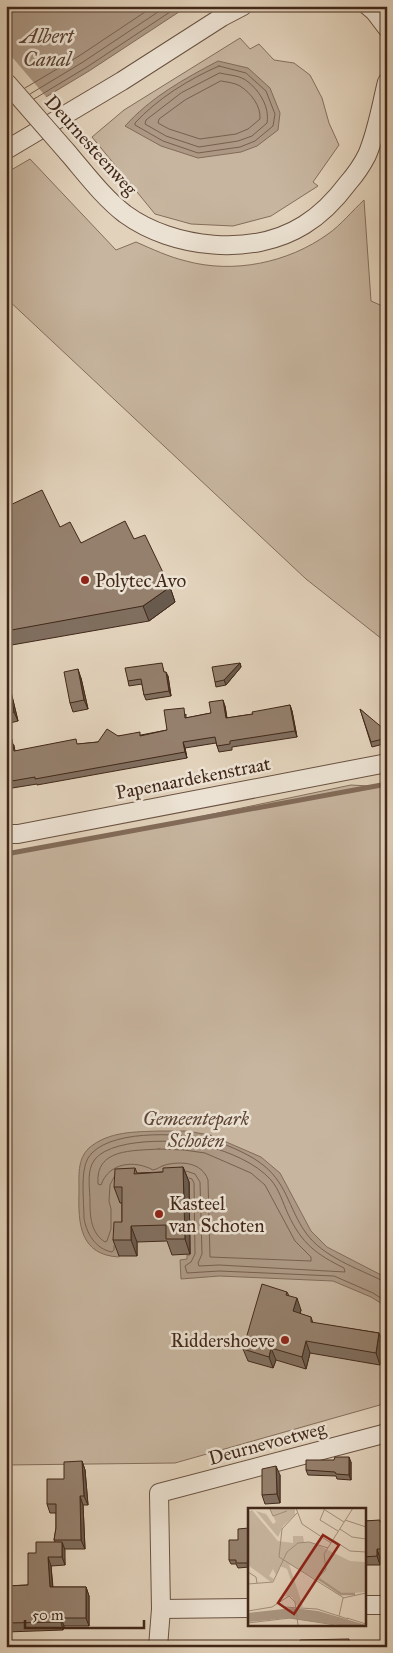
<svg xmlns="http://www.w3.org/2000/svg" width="393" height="1653" font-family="'IM FELL Great Primer',serif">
<rect width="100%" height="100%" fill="#e2d2bb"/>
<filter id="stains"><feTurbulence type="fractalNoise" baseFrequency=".004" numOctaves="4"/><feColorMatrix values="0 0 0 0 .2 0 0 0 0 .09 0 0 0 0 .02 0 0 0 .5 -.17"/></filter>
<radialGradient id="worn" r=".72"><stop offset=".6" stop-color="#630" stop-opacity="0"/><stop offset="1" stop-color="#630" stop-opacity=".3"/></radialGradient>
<g fill="#c7b59f" stroke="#846e5c">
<path d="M240 38 250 49 259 44 274 60 294 63 310 75 322 98 329 123 339 145 313 182 318 186 271 216 233 226 191 224 155 214 92 137 124 110Z"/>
<path d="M30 159 116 250 136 242C152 249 169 257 186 261 233 274 288 263 328 234 341 225 352 211 364 200L371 301 387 308V643L306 579 6 298V173Z"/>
<path d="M351 785 387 787V1403L175 1463 6 1465V854L137 830Z"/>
</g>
<g fill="#ac9884" stroke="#826b59">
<path d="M6 6H188L89 71 6 121Z"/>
<path d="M218 61 248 68 270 88 280 113 278 130 257 146 241 152 198 158 161 146 125 126C151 97 184 79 218 61Z"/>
<path d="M159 1131H186L210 1135 261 1157 280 1173 311 1231 327 1247 387 1278V1307L371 1297 333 1281 219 1276 181 1279 180 1260 187 1259V1255H190L189 1183 121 1203H123V1237L119 1257C80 1255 78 1224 79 1192 79 1177 77 1159 89 1148 109 1131 135 1132 159 1131Z"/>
</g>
<path fill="#e2d2bb" d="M6 50 48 99 7 123 6 122Z"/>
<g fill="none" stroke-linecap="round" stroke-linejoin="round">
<g stroke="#77604e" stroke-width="1">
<path d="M219 66 246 73 266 91 275 114 273 126 255 141 240 147 198 153 163 141 135 125V123C157 99 189 79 219 66Z"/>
<path d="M220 73C227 75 237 75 244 79 258 88 270 106 267 123L252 136 238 141 199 147 166 136 145 124 146 120 181 93Z"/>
<path d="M221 81C227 82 235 83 240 86 251 93 261 106 260 119L248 129 236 134 200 139 169 129 158 123 159 119 185 100Z"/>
<path d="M25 88 79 56 154 6"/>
<path d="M30 94 83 62 167 6"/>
<path d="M34 99 87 67 179 6"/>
<path d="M159 1149 184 1150 205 1153 251 1173 265 1185 295 1241 311 1257V1261L210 1257 208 1180C202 1162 181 1161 165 1165 161 1166 158 1169 153 1170 135 1160 109 1162 101 1185L98 1184C95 1148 133 1151 159 1149Z"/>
<path d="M114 1177 110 1185 109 1201 111 1209V1229L107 1241 105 1242C91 1233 90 1217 90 1202 90 1190 87 1175 92 1164 104 1136 183 1139 207 1146 229 1152 256 1163 271 1180 279 1189 283 1203 288 1214 302 1244 316 1254 344 1268L345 1272 219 1265 199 1266 198 1263 202 1254 200 1182 195 1174 186 1171"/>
<path d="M189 1178 192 1179 194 1183 195 1254 191 1262 185 1266 187 1273 219 1271 334 1276 373 1293 387 1302"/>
<path d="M114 1246V1250L112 1252C95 1249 86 1232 84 1218 84 1201 80 1172 88 1158 106 1129 178 1133 207 1139 221 1142 247 1153 259 1162 287 1181 288 1208 306 1233 323 1257 357 1268 383 1281L387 1282"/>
</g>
<path stroke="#826b59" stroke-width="5" d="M6 854 387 784"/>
<g stroke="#6a5242" stroke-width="20">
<g id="minor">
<path d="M368 6 374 11 387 28"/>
<path d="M6 150 122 81 222 17 243 6"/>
<path d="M68 153C86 174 103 197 125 214 173 249 253 257 304 225 322 214 336 199 348 183 355 175 362 165 367 155 377 132 381 106 387 82"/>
<path d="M6 834H18L387 763"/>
<path d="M364 1605H387"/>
<path d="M161 1609 249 1608"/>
<path d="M158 1647 161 1609 159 1493 387 1433"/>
</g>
</g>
<use href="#minor" stroke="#ece2d3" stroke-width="18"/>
<g stroke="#6a5242" stroke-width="20" stroke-linecap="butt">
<path id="minor-bridge" d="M6 82 68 153"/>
</g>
<use href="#minor-bridge" stroke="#ece2d3" stroke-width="18"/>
</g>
<g fill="#806e5e" stroke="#422819">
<path d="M6 507 60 527 81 543 134 539 170 587 175 602 149 621 6 646Z"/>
<path d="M240 663 241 667 226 685 216 687 215 682Z"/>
<path d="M163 668 164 672 168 676 171 696 146 700 144 695 142 684 129 686 128 681Z"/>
<path d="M81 678 88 709 73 712 70 703Z"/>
<path d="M8 683 11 692 18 721 6 724V684Z"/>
<path d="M290 705 292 711 297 737 232 747V750L219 752 216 743 185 748 187 758 37 785V784L6 789V740L14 745 15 751 98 742 118 736 141 735 167 730 186 714V718L211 713 225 706 227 718 253 714Z"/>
<path d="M360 709 387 734V743L372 747Z"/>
<path d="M183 1167 189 1182 190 1254 172 1255 167 1241 137 1242V1256H119L113 1240 122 1222V1203H120L114 1187 135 1168 137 1173 163 1172Z"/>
<path d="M287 1292 289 1296 301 1310 300 1314 311 1317 313 1323 379 1333 384 1345 380 1365 310 1353 306 1369 276 1360 273 1368 248 1361 243 1349Z"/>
<path d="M82 1461 85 1470 88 1505H83L85 1549H64L65 1565 51 1566 53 1587H86L89 1596V1626H64L63 1630 6 1632V1586L28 1585 36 1553 55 1542 54 1540 56 1528V1513H50L47 1504 64 1479Z"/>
<path d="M351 1462V1480L337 1479 336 1476 308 1475 306 1470Z"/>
<path d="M280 1475V1503L265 1504 262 1495Z"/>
<path d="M364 1521 387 1522V1558H380V1565H364Z"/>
<path d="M249 1528V1567L238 1568 236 1564H231L229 1560 238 1540Z"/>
</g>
<g fill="#685a4c" stroke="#422819">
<path d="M170 587 175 602 149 621 143 606Z"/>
<path d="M240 663 241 667 226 685 224 680Z"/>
<path d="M78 669 81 678 88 709 84 700Z"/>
<path d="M166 672 168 676 171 696 169 691Z"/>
<path d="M8 683 11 692 18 721 14 712Z"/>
<path d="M223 700 225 706 228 725 226 718Z"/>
<path d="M290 705 292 711 297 737 295 731Z"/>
<path d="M183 742 185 748 187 758 185 752Z"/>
<path d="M183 1167 189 1182 190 1254 185 1239Z"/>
<path d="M131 1226 137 1242V1256L131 1240Z"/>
<path d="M297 1298 301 1310 297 1323 293 1311Z"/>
<path d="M379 1333 384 1345 380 1365 376 1353Z"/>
<path d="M306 1341 310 1353 306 1369 302 1357Z"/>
<path d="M271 1348 276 1360 273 1368 269 1357Z"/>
<path d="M349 1457 351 1462V1480L349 1475Z"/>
<path d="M82 1461 85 1470 88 1505 84 1496Z"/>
<path d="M276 1466 280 1475V1503L277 1494Z"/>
<path d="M80 1496 83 1505 85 1549 81 1540Z"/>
<path d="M62 1542 65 1550V1565L62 1557Z"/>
<path d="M377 1549 380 1558V1565L377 1556Z"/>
<path d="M48 1557 51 1566 53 1595 50 1587Z"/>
<path d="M86 1587 89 1596V1626L86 1618Z"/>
<path d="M61 1618 64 1626 63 1630 61 1622Z"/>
</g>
<g fill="#95806d" stroke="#422819">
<path d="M42 490 60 527 70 522 81 543 125 521 134 539 145 535 170 587 143 606 6 631V507Z"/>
<path d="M162 663 164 672H166L169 691 144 695 141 679 128 681 125 668Z"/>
<path d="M240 663 224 680 215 682 212 667Z"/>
<path d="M78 669 84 700 70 703 64 672Z"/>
<path d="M8 683 14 712 6 714V684Z"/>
<path d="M223 700 226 718 253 714 252 712 290 705 295 731 230 741V744L217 746 215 737 183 742 185 752 35 779V777L6 782V740L12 739 14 751 76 739 77 744 98 742 107 729 118 736 140 732V736L167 730 164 710 184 708 185 718 211 713 209 702Z"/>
<path d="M360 709 385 730 387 734V738L371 742Z"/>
<path d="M183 1167 185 1239H166V1225L131 1226V1240H113L114 1222H122V1187H114L115 1169 135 1168 134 1174 163 1172V1168Z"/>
<path d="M262 1284 287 1292 286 1295 297 1298 293 1311 311 1317V1322L379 1333 376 1353 306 1341 302 1357 271 1348 269 1357 243 1349Z"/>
<path d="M335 1457H349V1475L336 1474 335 1472 306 1470V1460H334Z"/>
<path d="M82 1461 84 1496H80L81 1540H54L56 1528V1504H47V1479H64V1462Z"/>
<path d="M276 1466 277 1494 262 1495V1469Z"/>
<path d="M380 1520V1522H387V1549H377V1556L364 1557V1521Z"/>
<path d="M249 1528V1563H236V1560H229V1540H238V1529Z"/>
<path d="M36 1542H62V1557H48L50 1587H86V1618H61V1622L6 1623V1586L28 1585V1553H36Z"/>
<path d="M349 1639V1647H300V1640Z"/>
<rect x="230" y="1642" width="26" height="5"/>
</g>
<g fill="#8f2418" stroke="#ece2d3" stroke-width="2">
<circle cx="85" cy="580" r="5"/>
<circle cx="159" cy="1214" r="5"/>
<circle cx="285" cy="1340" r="5"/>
</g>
<g text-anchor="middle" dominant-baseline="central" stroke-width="5" stroke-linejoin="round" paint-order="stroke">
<g font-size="19" fill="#422819" stroke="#ece2d3">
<text transform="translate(91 145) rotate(48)">Deurnesteenweg</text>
<text transform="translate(193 778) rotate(-11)">Papenaardekenstraat</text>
<text transform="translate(267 1443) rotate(-15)">Deurnevoetweg</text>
</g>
<g font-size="19" fill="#422819" stroke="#ece2d3" text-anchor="start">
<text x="95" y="580">Polytec Avo</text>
<text x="169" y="1203">Kasteel<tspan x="169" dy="22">van Schoten</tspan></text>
<text x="275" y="1340" text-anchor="end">Riddershoeve</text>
</g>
<g font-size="19" font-style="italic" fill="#5d4434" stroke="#ece2d3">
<text x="196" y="1118">Gemeentepark<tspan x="196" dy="22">Schoten</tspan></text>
</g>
<g font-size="20" font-style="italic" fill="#5c4434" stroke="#ece2d3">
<text x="47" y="36">Albert<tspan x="47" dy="23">Canal</tspan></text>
</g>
</g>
<g transform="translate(248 1508)">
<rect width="118" height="118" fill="#e2d2bb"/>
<path d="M21 0H47V7L35 18 30 29 8 3 18 6 25 16 28 14ZM4 2 30 33 45 35V28H55L56 34 66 35 102 53 117 54V84L94 86 41 56 55 99 49 98 44 89 37 88 43 72 39 61 32 58 28 67 25 61 21 68 26 71 23 74 0 57V4Z" fill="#c7b59f"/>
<path d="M45 100 70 103 118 117H90L39 110 0 114V105Z" fill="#ac9884"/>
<path fill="none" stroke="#ac9884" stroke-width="2.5" d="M71 71 93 86H107"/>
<path fill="none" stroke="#a28e7a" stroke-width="1" d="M48 0 54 16 83 35M77 0 72 12 90 23M22 1 25 8 39 3M77 2 96 14M49 5 34 21 31 49 96 90M97 12 118 19M92 21 104 29 118 31M85 32 102 43 118 44M0 64 8 69 9 75M68 71 78 62 76 46 105 0M0 76 25 74 39 44 50 35 61 34 80 40M29 95 36 99 69 101 100 111M0 103 24 99 41 88 47 94 50 117M91 108 95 90 118 85M99 110 118 116M0 115 42 110 87 117"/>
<path fill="#8f2418" fill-opacity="0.15" stroke="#8f2418" stroke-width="2.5" d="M75 27 91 37 46 106 30 95Z"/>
<rect width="118" height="118" fill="none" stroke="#422819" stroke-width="2.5"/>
</g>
<rect width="393" height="1653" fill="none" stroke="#e2d2bb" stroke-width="25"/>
<rect x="8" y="8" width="378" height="1638" fill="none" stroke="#422819" stroke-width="2.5"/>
<rect x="12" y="12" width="368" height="1628" fill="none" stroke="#422819"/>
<path d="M25 1620v8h119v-8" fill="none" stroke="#422819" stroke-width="2.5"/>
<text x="32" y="1620" font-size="15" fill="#422819" stroke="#ece2d3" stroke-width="4" paint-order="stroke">50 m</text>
<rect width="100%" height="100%" filter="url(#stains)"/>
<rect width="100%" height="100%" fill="url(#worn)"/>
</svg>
